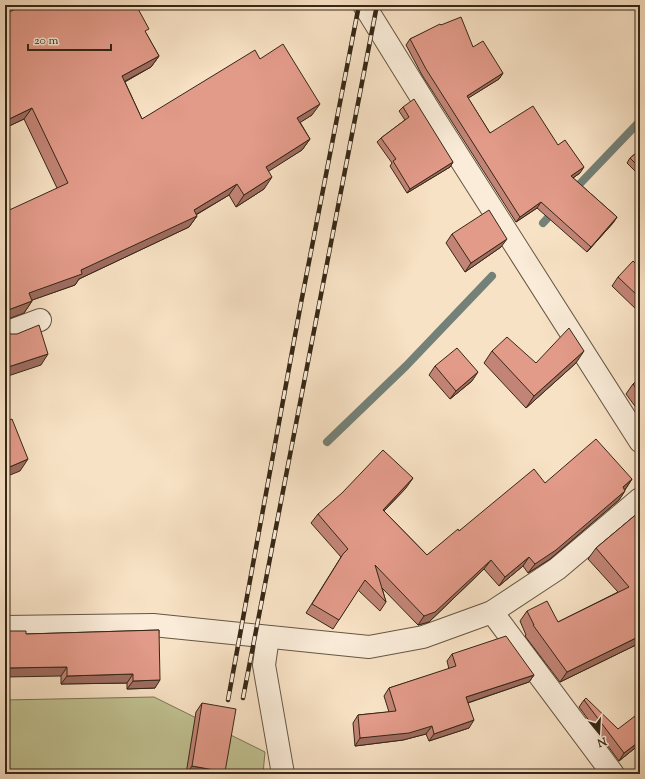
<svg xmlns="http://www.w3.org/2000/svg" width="645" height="779" font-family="'Sorts Mill Goudy',serif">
<rect width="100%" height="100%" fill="#f8e2c5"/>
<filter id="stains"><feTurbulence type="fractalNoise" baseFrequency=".005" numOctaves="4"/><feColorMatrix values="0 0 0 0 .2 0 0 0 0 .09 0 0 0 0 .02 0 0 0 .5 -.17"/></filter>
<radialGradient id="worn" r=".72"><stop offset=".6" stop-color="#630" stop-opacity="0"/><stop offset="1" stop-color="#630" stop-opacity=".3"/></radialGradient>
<path fill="#c1c292" stroke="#7c7454" d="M154 697 265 752 263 774H5V700Z"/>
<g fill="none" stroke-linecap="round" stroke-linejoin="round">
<g stroke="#748178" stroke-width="8">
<path d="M572 192 640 121"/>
<path d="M543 223 555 210"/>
<path d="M327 442 406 366 492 276"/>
</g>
<g stroke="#665642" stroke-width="24">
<g id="minor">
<path d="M364 5 431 113 640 441"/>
<path d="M5 333 40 320"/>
<path d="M492 612 613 774"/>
<path d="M5 627 153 625 369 647 423 637 492 612 557 569 640 499"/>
<path d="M268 637 264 665 283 774"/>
</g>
</g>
<use href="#minor" stroke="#faecd9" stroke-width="22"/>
<g stroke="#362716" stroke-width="4.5">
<g id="rail">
<path d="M243 698 377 5"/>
<path d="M228 700 301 303 359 5"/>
</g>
</g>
<use href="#rail" stroke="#faecd9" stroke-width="3" stroke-dasharray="9" stroke-linecap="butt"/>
</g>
<g fill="#c28476" stroke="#362716">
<path d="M5 14 146 33 159 56 151 67 125 82 142 119 260 59 312 115 300 122 310 139 302 150 268 171 264 189 236 207 229 195 196 215 197 216 189 227 79 279 75 285 32 300V301L24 313 57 188 24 119 5 128Z"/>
<path d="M441 25 473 47 503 73 499 79 468 98 490 133 558 145 580 173 573 178 617 217 613 223 587 252 537 208 516 222 422 75 406 45 410 39Z"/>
<path d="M403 107 453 162 450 167 407 193 390 166 392 163 377 142 381 138 405 120 399 111Z"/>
<path d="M640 150V176L627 163 630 158Z"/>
<path d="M452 234 501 247 465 272 446 243Z"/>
<path d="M640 268V313L612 286 618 277Z"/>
<path d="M492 351 536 363H576L526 408 484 363Z"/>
<path d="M435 366 472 381 450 399 429 375Z"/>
<path d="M640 375V413L626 394 633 384 639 380 638 379Z"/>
<path d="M632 479 625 490 619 500 550 559 528 573 523 566 499 586 484 569 429 622 418 625 382 588 386 602 380 611 358 590 333 629 306 613 341 557 311 523 318 514 406 488 384 511 427 555 459 531 545 483Z"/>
<path d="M639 512 640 643 560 682 525 636 526 635 520 621 527 611 558 622 618 592 588 559 596 548Z"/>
<path d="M159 630 155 688 127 689V683L61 684V676L26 634Z"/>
<path d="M452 654 534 675 529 682 468 703 469 728 429 741 426 734 403 740 355 746 353 723 358 715 389 712 384 696 389 688 449 669 447 661Z"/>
<path d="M640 657V663L638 661Z"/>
<path d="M584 700 618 729 640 744 619 761 579 707Z"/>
<path d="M202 703 225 772 224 774H186L196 712Z"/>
</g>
<g fill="#9e6c60" stroke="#362716">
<path d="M159 56 151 67 114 87 122 76Z"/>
<path d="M503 73 499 79 462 102 467 96Z"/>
<path d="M320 104 312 115 290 129 297 118Z"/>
<path d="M32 108 24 119 5 128V121Z"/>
<path d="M310 139 302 150 258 178 266 167Z"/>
<path d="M453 162 450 167 407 193 410 189Z"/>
<path d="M584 167 580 173 567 182 571 176Z"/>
<path d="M272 177 264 189 236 207 244 195Z"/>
<path d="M237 184 229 195 190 218 197 216 189 227 79 279 75 285 21 304 29 293 81 270 194 210Z"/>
<path d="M541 202 537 208 516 222 520 217Z"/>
<path d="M617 217 613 223 587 252 591 247Z"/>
<path d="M507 239 501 247 465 272 471 263Z"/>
<path d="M32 301 24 313 5 320V313L8 310Z"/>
<path d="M584 351 576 363 526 408 534 396Z"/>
<path d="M48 354 41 365 5 377V368Z"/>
<path d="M478 372 472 381 450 399 456 391Z"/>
<path d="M28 459 20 471 5 477V469Z"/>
<path d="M413 478 406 488 376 519 383 510Z"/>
<path d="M632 479 626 488 617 496 623 487Z"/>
<path d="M625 491 619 500 550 559 528 573 535 564Z"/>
<path d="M529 557 523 566 499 586 505 577Z"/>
<path d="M491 560 484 569 429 622 418 625 424 616Z"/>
<path d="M640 636V643L560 682 567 672Z"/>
<path d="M67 667 61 676 5 677V668Z"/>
<path d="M133 674 127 683 61 684 67 676Z"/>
<path d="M534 675 529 682 461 705 466 697Z"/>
<path d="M160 680 155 688 127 689 133 681Z"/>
<path d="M474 720 469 728 429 741 434 734Z"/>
<path d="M432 726 426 734 403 740 355 746 360 738Z"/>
<path d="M640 741V744L619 761 624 753Z"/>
<path d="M192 766 225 772 224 774H186Z"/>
</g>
<g fill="#e29a89" stroke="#362716">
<path d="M24 5H136L149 29 145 31 159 56 122 76 142 119 255 50 260 59 283 44 320 104 297 118 310 139 266 167 272 177 244 195 237 184 194 210 197 216 81 270 82 274 29 293 32 301 8 310 5 313V212L68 183 32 108 5 121V14Z"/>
<path d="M461 17 473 47 483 41 503 73 467 96 490 133 533 106 558 145 565 140 584 167 571 176 617 217 591 247 541 202 520 217 426 69 410 39 440 24 441 25Z"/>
<path d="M414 99 453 162 410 189 393 161 396 159 381 138 409 117 403 107Z"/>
<path d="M640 150V168L630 158Z"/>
<path d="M489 210 507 239 471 263 452 234Z"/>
<path d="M633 261 640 268V298L618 277Z"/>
<path d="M39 325 48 354 5 368V331L11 334H17Z"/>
<path d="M569 328 584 351 534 396 492 351 507 337 536 363Z"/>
<path d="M457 348 478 372 456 391 435 366Z"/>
<path d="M640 379V393L633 384Z"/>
<path d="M12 419 28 459 5 469V422Z"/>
<path d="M596 439 632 479 623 487 625 491 556 550 535 564 529 557 505 577 491 560 435 612 424 616 375 565 386 602 365 580 339 620 312 604 343 554 348 549 318 514 342 493 383 450 413 478 383 510 427 555 458 529 459 531 534 469 545 483Z"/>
<path d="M639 512 640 513V636L567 672 533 625H534L527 611 547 601 558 622 629 587 596 548Z"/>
<path d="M5 630 11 631H26V634L159 630 160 680 133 681V674L67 676V667L5 668Z"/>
<path d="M506 636 534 675 466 697 474 720 434 734 432 726 409 733 360 738 358 715 396 711 389 688 456 666 452 654Z"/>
<path d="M586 698 618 729 635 716 640 722V741L624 753 584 700Z"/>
<path d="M202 703 236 709 225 772 192 766Z"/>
</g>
<rect width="645" height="779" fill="none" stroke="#f8e2c5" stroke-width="20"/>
<rect x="6" y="6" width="633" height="767" fill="none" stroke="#362716" stroke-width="2"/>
<rect x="10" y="10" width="625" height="759" fill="none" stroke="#362716"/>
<g transform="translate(599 733) rotate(162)" stroke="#faecd9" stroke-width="3" paint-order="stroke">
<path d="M0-3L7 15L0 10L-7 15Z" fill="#362716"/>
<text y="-6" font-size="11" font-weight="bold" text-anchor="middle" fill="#362716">N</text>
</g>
<path d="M28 44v6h83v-6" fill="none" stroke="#362716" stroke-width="2"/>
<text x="34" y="44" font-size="12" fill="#362716" stroke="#faecd9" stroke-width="3" paint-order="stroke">20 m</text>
<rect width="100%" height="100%" filter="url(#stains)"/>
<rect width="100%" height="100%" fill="url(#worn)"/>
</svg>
